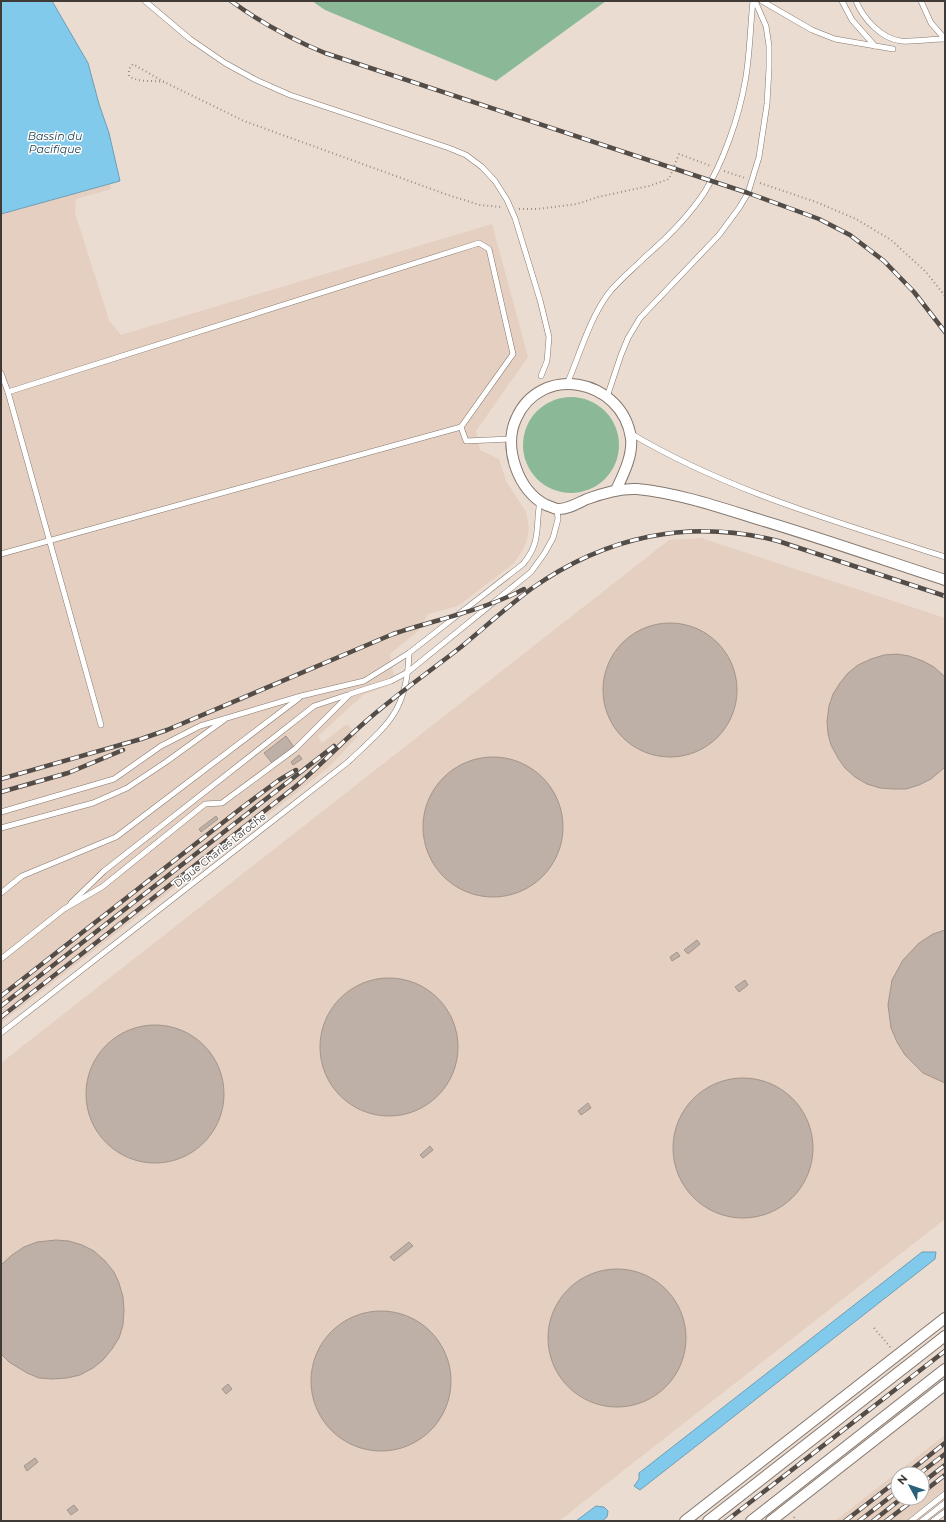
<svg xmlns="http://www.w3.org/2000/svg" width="946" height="1522" font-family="Montserrat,sans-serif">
<rect width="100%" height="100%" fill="#ebdcd1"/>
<g fill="#e4cfc0" fill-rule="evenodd">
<path d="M110 183 111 189 76 199 75 213 109 320 121 335 492 224 528 357 476 431 480 450 499 459 506 481 526 512 529 528 527 539 523 550 513 564 458 606 428 614 417 632 390 654 395 683 363 695 318 736 322 743 347 724 358 736 328 768 1 1023V214Z"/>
<path d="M701 538 945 618V1219L559 1521H1V1063L669 540Z"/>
<path d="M945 1435V1521H835ZM898 1474H922V1498H898Z"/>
</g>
<g fill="#8bb997">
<path d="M312 1H606L496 81 325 10Z"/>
<circle cx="571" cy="445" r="48"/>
</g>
<g fill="#81caec" stroke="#6e9fb5">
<path d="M1 1H52L88 63 99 104 109 133 120 181 1 214Z"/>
<path d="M922 1252H936L935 1259 640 1490 634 1486 639 1479V1473Z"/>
<path d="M596 1506 604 1507 608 1511 607 1517 602 1521H576Z"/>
</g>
<g fill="#beb0a6" stroke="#a3958b">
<circle cx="670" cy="690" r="67"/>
<path d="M897 654 909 656 923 661 934 667 945 677V767L931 779 919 785 906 789H893L880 788 867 784 855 777 845 768 838 758 831 745 828 734 827 721 829 706 833 694 840 683 848 673 858 665 871 659 884 655Z"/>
<path d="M286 736 294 747 272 763 264 753Z"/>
<path d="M299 755 302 759 293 765 291 762Z"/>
<circle cx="493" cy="827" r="70"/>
<path d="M216 816 218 819 201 832 199 829Z"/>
<path d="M945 930V1083L923 1073 905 1055 897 1042 891 1028 888 1005 892 980 903 960 919 943 933 934Z"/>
<path d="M697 940 700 944 688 954 684 950Z"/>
<path d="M677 952 680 956 672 961 670 957Z"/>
<circle cx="389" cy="1047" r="69"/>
<path d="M745 980 748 985 739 992 735 987Z"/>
<circle cx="155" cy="1094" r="69"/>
<circle cx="743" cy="1148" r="70"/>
<path d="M588 1103 591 1108 581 1115 578 1111Z"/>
<path d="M430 1146 433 1150 423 1158 420 1155Z"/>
<path d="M56 1240 69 1241 82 1245 94 1251 105 1261 114 1272 119 1283 123 1297 124 1310 123 1325 119 1338 112 1349 103 1360 93 1368 80 1375 67 1378 52 1379 39 1378 27 1373 9 1362 1 1354V1265L12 1255 24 1247 37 1242Z"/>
<path d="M409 1242 413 1246 394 1261 390 1257Z"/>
<circle cx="617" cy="1338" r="69"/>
<circle cx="381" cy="1381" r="70"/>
<path d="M228 1384 232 1389 226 1394 222 1389Z"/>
<path d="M35 1458 38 1462 27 1471 24 1466Z"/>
<path d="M74 1505 78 1510 71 1515 67 1510Z"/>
</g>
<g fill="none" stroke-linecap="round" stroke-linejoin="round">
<g stroke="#84776d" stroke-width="6">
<g id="service">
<path d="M145 1 190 39 225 63 256 80 290 95 449 148 466 155 482 167 495 181 507 200 515 218 540 300 549 337 547 361 541 376"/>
<path d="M762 1 812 30 835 39 893 49"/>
<path d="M842 1 852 20 875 46"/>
<path d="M856 1C863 18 881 39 901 41 915 42 931 39 945 39"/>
<path d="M921 1 931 23 945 39"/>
<path d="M1 373 8 392 479 243 489 249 513 354 461 427 466 441 511 439"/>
<path d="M567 384C580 354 589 320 608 294 619 280 633 269 645 257 667 238 688 217 704 193 723 163 739 117 745 82 750 56 750 28 753 1"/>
<path d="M8 392 101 725"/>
<path d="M607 397 621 355 628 338 640 318 719 235 739 208 748 193 759 157 767 104 769 68V46L766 26 755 1"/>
<path d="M630 433C727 491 838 522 945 557"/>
<path d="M1 554 461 427"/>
<path d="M1 812 114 779 161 746 200 726 301 696 364 681 409 653 523 564C542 541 535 527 540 501"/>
<path d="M1 828 93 803 127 788 166 762 224 720"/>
<path d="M1 893 22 876 116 837 299 698"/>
<path d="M71 903 104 871 314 706 347 695"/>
<path d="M1 959 64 909 102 887 205 804 222 803 295 749 350 694 391 681 408 672 531 572 544 554 553 538 558 519 557 509"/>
<path d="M1 1033 348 762C388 724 407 712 409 653"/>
<path d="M911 1521 945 1494"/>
<path d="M922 1521 945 1503"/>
<path d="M933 1521 945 1512"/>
</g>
</g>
<g stroke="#84776d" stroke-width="12">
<g id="minor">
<path d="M616 490C623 475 633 456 631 438 622 378 540 363 516 419 503 447 518 491 546 505 549 506 553 508 557 509 567 510 578 503 587 499 603 493 620 488 637 489 677 493 716 506 754 518 818 537 881 559 945 580"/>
<path d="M685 1521 945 1318"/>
<path d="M708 1521 945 1336"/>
<path d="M751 1521 945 1369"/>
<path d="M771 1521 945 1385"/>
</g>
</g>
<g stroke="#998f87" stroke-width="2" stroke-dasharray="1 3" stroke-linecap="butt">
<path d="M164 82C152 80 139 83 129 76V69L133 64 164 82 244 121 448 195 480 205 501 207"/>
<path d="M724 171 745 178"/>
<path d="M760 183 816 202 856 219 891 240 926 272 945 296"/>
<path d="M519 209H537L577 204 598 197 649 186 669 179 679 154 711 166"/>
<path d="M874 1328 891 1348"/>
<path d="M794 1517 797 1521"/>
</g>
<use href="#service" stroke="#fff" stroke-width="5"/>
<use href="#minor" stroke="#fff" stroke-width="10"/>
<g stroke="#534c47" stroke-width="4.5">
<g id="rail">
<path d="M231 1C260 22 291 39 325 53L748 193 819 219 850 235 884 261 914 292 945 332"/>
<path d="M1 779 141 739 167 730 393 634C437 619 483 611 524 589"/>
<path d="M1 792 68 773 123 750"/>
<path d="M1 996 244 806 279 780 296 770"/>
<path d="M1 1006 334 746"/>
<path d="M1 1017 295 787C319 767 340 744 364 723 394 696 429 672 461 647 485 627 507 607 531 589 606 536 690 518 778 541L945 596"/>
<path d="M906 1474 945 1443"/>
<path d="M919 1474 945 1454"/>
<path d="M922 1483 945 1465"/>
<path d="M922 1493 945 1475"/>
<path d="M726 1521 945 1351"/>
<path d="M845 1521 898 1480"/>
<path d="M859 1521 898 1491"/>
<path d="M873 1521 902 1498"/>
<path d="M886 1521 916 1498"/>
</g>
</g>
<use href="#rail" stroke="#fff" stroke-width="3" stroke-dasharray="9" stroke-linecap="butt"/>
</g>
<g text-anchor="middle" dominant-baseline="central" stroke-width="3" stroke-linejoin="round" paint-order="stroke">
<g font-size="10" fill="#403a36" stroke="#fff">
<text transform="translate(220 850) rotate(-38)">Digue Charles Laroche</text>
</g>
<g font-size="11" font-style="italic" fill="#1c3d4d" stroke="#fff">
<text x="55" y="136">Bassin du<tspan x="55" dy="13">Pacifique</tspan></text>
</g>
</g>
<rect width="946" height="1522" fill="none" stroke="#403a36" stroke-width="4"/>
<g transform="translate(910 1486) rotate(310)"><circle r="19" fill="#ffffff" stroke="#b3b0af"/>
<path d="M0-3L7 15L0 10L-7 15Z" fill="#27617a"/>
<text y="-6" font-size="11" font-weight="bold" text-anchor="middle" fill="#403a36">N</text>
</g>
</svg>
